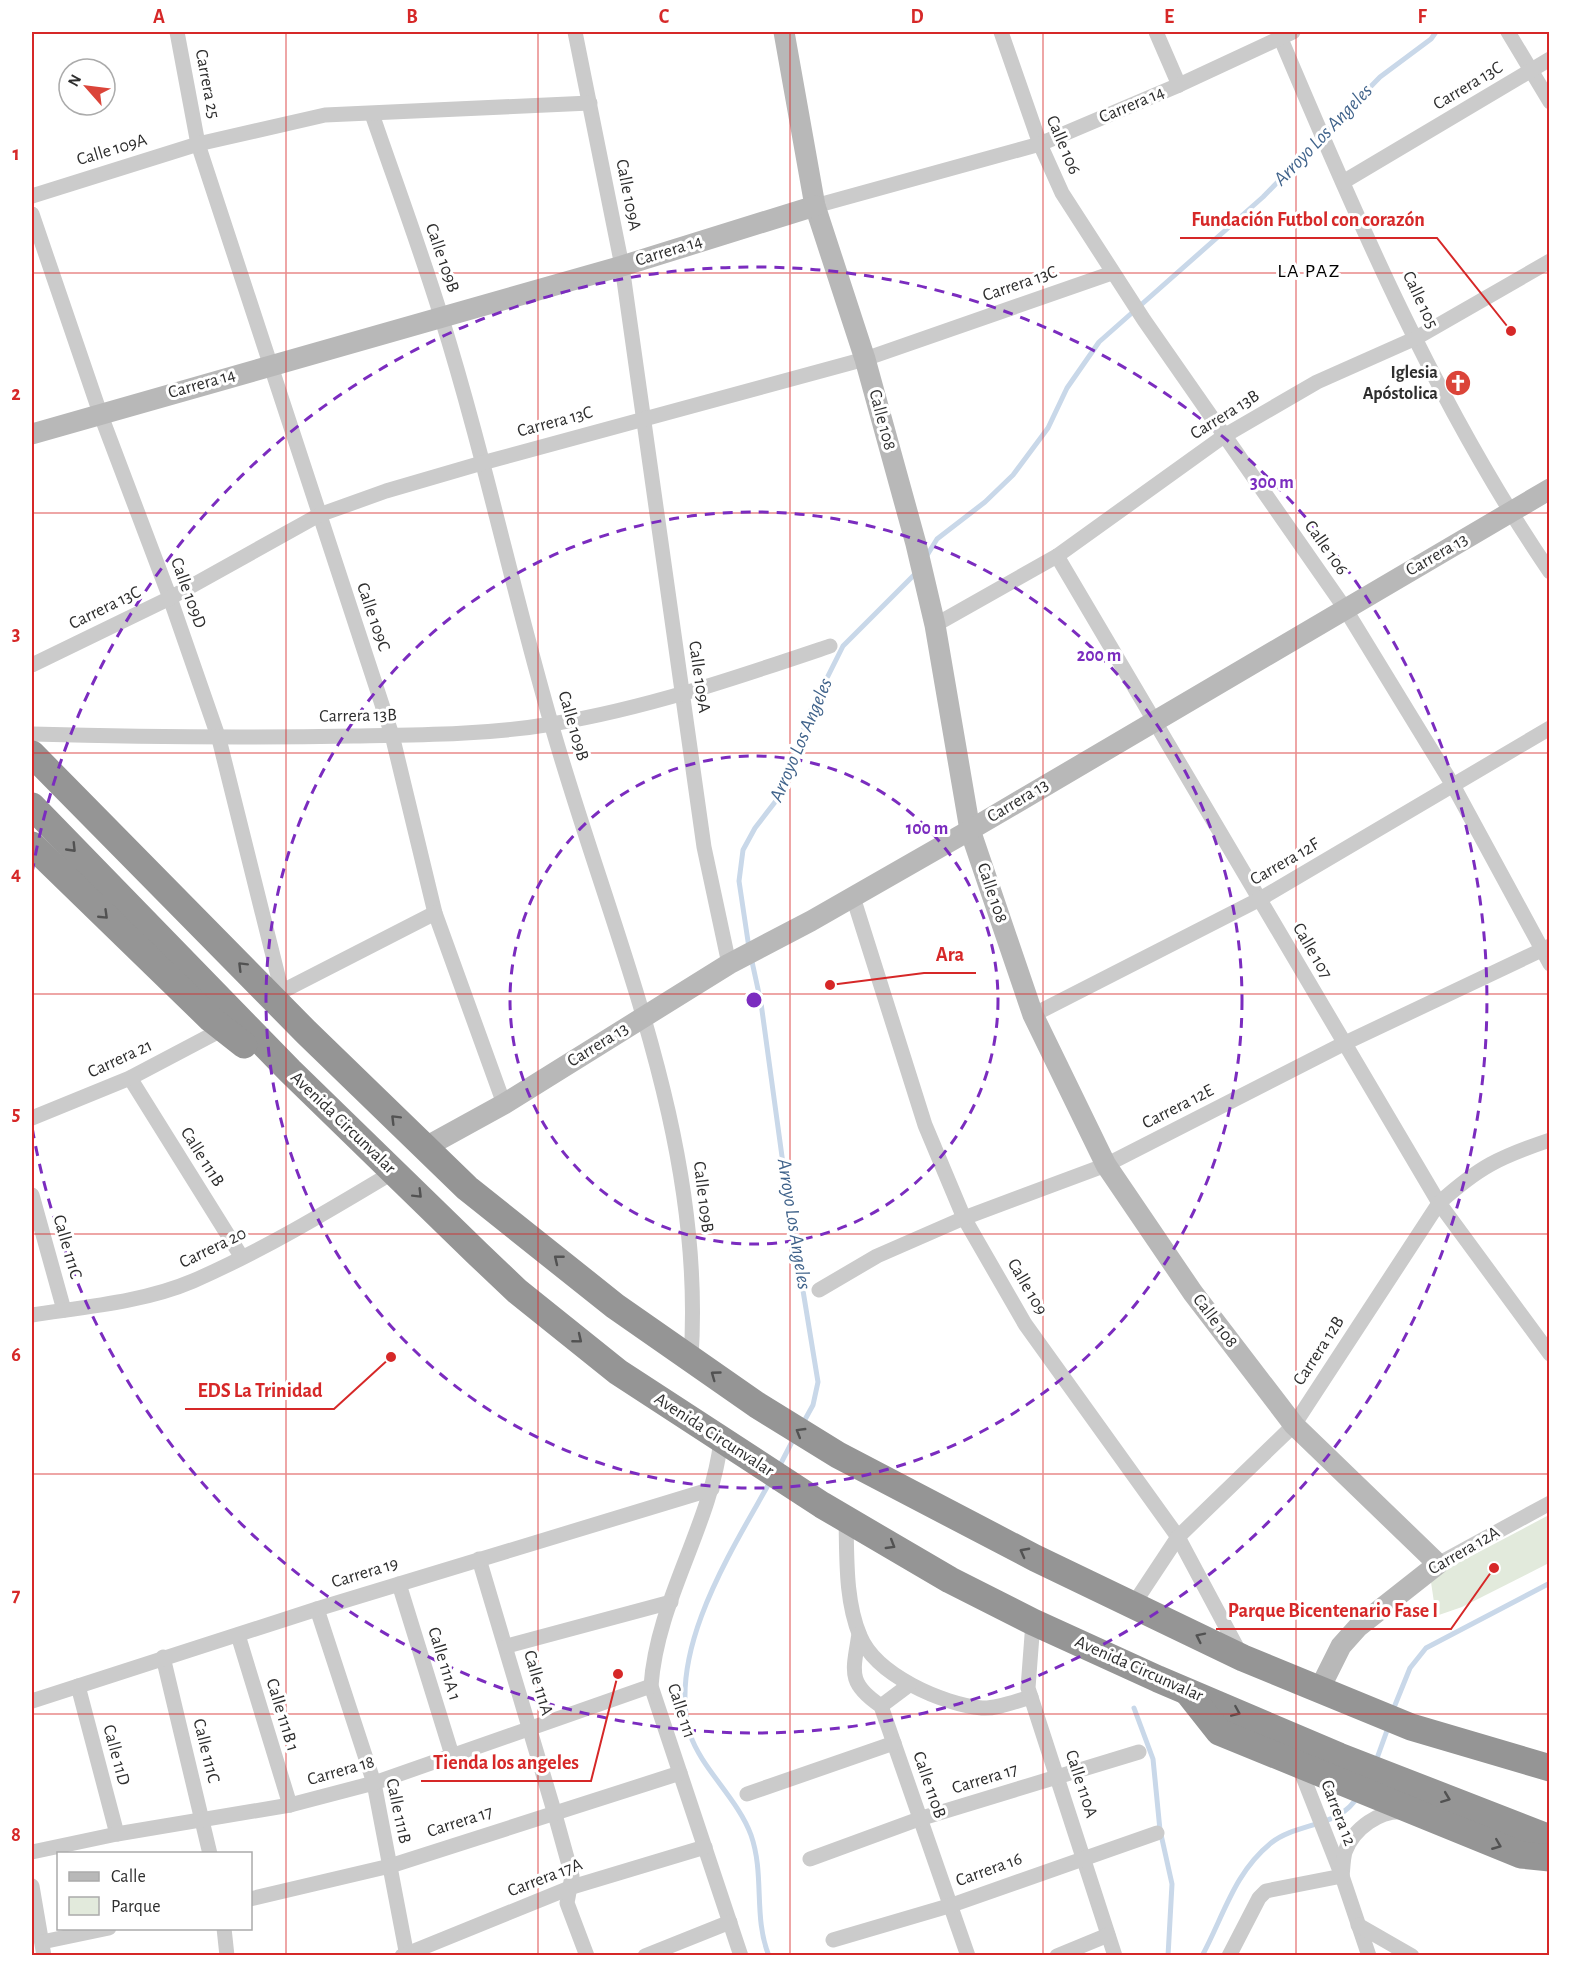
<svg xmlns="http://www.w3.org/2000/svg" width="1581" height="1987" font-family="'Alegreya Sans',sans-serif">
<rect width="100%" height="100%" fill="#fff"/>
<path fill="#e2eadc" d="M1549 1515V1563L1462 1607 1436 1616 1431 1582 1439 1573Z"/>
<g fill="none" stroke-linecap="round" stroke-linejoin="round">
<g stroke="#c9d8e9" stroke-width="5">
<path d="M926 557 937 539 985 502 1013 475 1048 428 1067 388 1099 342 1263 197 1380 77 1431 39 1436 32"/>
<path d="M749 948 739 881 743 850 755 828 782 793 809 714 843 646 916 573"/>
<path d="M751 957 761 1003 787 1193 818 1382 813 1405 802 1425"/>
<path d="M779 1467 794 1438"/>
<path d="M1134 1708 1153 1759 1160 1830 1172 1884 1168 1956"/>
<path d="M1393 1710 1410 1668 1426 1648 1550 1583"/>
<path d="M1376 1761 1389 1725"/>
<path d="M769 1956C753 1917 765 1875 751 1835 738 1799 701 1768 690 1734 666 1651 732 1550 771 1480"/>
<path d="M1202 1956C1224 1915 1234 1873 1271 1843 1297 1822 1340 1828 1358 1796"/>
</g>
<g stroke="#cbcbcb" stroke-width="15">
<path d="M177 32 198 144 392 735 435 913 504 1104"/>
<path d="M575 32 622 266 704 847 729 964"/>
<path d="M1001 32 1040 144 1062 193 1144 320 1344 607 1454 787 1550 964"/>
<path d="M1156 32 1179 85"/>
<path d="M1278 32C1355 215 1437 407 1550 572"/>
<path d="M1508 32 1550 102"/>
<path d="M372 114C395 181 420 248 441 316 483 450 512 588 551 723 610 931 706 1136 691 1358"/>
<path d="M1343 182 1550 59"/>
<path d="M32 196 198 144 325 115 590 103"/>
<path d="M815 206 1040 144 1179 85 1293 32"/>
<path d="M32 214 100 413 170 598 219 739 282 992"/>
<path d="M1057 556 1439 1203 1550 1354"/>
<path d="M935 625 1057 556 1224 436 1317 382 1416 338 1550 261"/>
<path d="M32 665 170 598 319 515 386 491 482 463 865 359 1112 273"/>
<path d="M32 734C139 737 246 738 353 736 419 735 486 735 552 724 648 708 738 677 830 646"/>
<path d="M853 897 925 1125 964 1218 1025 1324 1178 1537 1241 1655"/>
<path d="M275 995 435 913"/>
<path d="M1033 1015 1260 899 1550 728"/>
<path d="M130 1078 241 1256"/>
<path d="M32 1118 130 1078 223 1029"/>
<path d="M32 1195 64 1310"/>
<path d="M819 1290 877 1256 964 1218 1106 1165 1343 1044 1550 946"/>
<path d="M32 1315C84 1307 144 1302 193 1281 262 1251 330 1210 395 1171"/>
<path d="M721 1440C711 1526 657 1600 651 1686L741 1956"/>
<path d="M846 1518C847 1557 845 1600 860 1636 876 1675 942 1704 982 1708 997 1709 1016 1701 1031 1697"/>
<path d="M479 1559 554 1811 572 1876 567 1903 587 1956"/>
<path d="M1438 1564 1550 1503"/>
<path d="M399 1584 452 1755"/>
<path d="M1133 1605 1178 1537 1294 1425 1439 1203C1479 1167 1499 1157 1550 1140"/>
<path d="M317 1609 374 1783 407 1956"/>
<path d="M1033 1622 1028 1688 1115 1956"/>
<path d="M859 1634C853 1672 847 1683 881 1706L968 1956"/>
<path d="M238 1635 290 1805"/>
<path d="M507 1646 671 1602"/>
<path d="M163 1657 210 1854"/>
<path d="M78 1686 117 1834"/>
<path d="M32 1701 317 1609 712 1489"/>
<path d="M881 1706 909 1685"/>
<path d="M1298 1764 1342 1876 1369 1956"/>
<path d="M747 1794 894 1743"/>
<path d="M32 1852 117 1834 290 1805 374 1783 651 1686"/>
<path d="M810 1859 919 1819 1139 1752"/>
<path d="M1342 1876C1343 1868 1343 1859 1345 1852 1353 1829 1380 1809 1405 1812"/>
<path d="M32 1886 44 1956"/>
<path d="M250 1899 390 1866 680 1773"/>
<path d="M1358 1925 1412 1956"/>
<path d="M224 1928 227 1956"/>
<path d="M833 1940 952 1905 1157 1833"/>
<path d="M42 1942 109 1928"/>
<path d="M402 1956 572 1887 705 1847"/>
<path d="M645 1956 730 1922"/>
<path d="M1057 1956 1108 1935"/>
<path d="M1229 1956 1259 1898 1266 1891 1342 1876"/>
</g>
<g stroke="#b8b8b8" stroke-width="21">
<path d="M784 32 815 206 865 359 916 544 935 625 970 830 1033 1015 1106 1165 1193 1293 1294 1425 1438 1564 1358 1627 1341 1646 1319 1690"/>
<path d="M32 434 622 266 815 206"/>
<path d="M424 1148 504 1104 729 964 811 921 970 830 1550 489"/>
</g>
<g stroke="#959595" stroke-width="27">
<path d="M32 754 306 1032 467 1188 615 1306 757 1405 838 1455 1035 1558 1243 1658 1411 1727 1550 1768"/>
<path d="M32 806 290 1071 477 1253 517 1291 618 1372 822 1505 950 1580 1033 1622 1158 1679 1339 1756 1550 1838"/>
<path d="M32 845 211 1019 244 1045"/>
<path d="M1189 1694 1219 1732 1521 1855 1550 1858"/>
</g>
</g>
<defs><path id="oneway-chevron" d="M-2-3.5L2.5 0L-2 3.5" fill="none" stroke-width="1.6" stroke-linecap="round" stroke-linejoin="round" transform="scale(1.5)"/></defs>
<g stroke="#525252">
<use href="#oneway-chevron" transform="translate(72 848) rotate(46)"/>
<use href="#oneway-chevron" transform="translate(104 915) rotate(44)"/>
<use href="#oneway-chevron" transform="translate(242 966) rotate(-135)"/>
<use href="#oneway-chevron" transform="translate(395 1119) rotate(-135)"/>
<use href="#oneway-chevron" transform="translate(418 1194) rotate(45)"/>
<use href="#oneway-chevron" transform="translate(558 1259) rotate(-141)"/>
<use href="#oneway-chevron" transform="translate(578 1339) rotate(39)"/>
<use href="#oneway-chevron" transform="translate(715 1375) rotate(-144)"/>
<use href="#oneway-chevron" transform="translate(800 1432) rotate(-149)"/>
<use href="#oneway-chevron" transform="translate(891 1545) rotate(31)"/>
<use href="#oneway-chevron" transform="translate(1024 1552) rotate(-152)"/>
<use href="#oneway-chevron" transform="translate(1200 1637) rotate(-154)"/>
<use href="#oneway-chevron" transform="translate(1236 1712) rotate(23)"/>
<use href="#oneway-chevron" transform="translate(1446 1798) rotate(21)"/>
<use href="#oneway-chevron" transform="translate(1497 1845) rotate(22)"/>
</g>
<path fill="none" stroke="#d62828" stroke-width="1.5" stroke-opacity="0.55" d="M286 32V1956M538 32V1956M790 32V1956M1043 32V1956M1296 32V1956M32 273H1550M32 513H1550M32 753H1550M32 994H1550M32 1234H1550M32 1474H1550M32 1714H1550"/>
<g fill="none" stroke="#7b2cbf" stroke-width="3" stroke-dasharray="10 8">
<circle cx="754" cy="1000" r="244"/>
<circle cx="754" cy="1000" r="488"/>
<path d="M32 873A733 733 0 1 1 32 1127"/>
</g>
<defs>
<g id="church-disc" transform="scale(1.35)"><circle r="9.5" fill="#db4439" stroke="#fff"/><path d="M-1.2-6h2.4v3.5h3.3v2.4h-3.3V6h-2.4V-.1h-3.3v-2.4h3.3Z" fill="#fff"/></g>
</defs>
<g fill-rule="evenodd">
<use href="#church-disc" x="1458" y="383"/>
</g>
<g text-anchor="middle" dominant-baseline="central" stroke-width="6" stroke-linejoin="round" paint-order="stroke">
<g font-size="18" fill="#2e2e2e" stroke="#fff">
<text transform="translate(207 84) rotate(79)">Carrera 25</text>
<text transform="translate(1468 86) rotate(-31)">Carrera 13C</text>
<text transform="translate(1132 105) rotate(-23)">Carrera 14</text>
<text transform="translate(1063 145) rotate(67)">Calle 106</text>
<text transform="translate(112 150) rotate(-17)">Calle 109A</text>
<text transform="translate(628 195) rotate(79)">Calle 109A</text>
<text transform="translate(669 251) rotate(-17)">Carrera 14</text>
<text transform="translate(442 258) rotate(71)">Calle 109B</text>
<text transform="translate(1020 284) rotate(-19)">Carrera 13C</text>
<text transform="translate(1420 300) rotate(65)">Calle 105</text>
<text transform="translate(202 384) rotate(-16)">Carrera 14</text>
<text transform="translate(1225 415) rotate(-32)">Carrera 13B</text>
<text transform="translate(882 420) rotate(75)">Calle 108</text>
<text transform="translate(555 422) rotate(-15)">Carrera 13C</text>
<text transform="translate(1326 548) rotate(55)">Calle 106</text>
<text transform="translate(1437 555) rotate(-30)">Carrera 13</text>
<text transform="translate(188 593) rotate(70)">Calle 109D</text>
<text transform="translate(105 608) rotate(-26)">Carrera 13C</text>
<text transform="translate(373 617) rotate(71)">Calle 109C</text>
<text transform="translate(699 677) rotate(82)">Calle 109A</text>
<text transform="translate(358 716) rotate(-1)">Carrera 13B</text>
<text transform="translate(573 726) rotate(74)">Calle 109B</text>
<text transform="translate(1018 801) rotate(-31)">Carrera 13</text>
<text transform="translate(1285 862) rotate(-30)">Carrera 12F</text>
<text transform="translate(992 893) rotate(71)">Calle 108</text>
<text transform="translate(1312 951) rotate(60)">Calle 107</text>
<text transform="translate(598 1045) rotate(-32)">Carrera 13</text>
<text transform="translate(120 1059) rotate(-25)">Carrera 21</text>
<text transform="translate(1178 1107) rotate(-27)">Carrera 12E</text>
<text transform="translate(343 1123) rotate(44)">Avenida Circunvalar</text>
<text transform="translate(202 1157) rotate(58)">Calle 111B</text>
<text transform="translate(703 1197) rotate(83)">Calle 109B</text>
<text transform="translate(67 1247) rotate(74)">Calle 111C</text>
<text transform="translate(213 1248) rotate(-26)">Carrera 20</text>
<text transform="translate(1027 1287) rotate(60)">Calle 109</text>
<text transform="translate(1215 1321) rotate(53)">Calle 108</text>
<text transform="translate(1319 1351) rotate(-57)">Carrera 12B</text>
<text transform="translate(714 1435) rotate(33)">Avenida Circunvalar</text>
<text transform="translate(1464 1551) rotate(-30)">Carrera 12A</text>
<text transform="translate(365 1573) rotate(-17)">Carrera 19</text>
<text transform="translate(444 1664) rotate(73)">Calle 111A 1</text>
<text transform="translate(1139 1669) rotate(24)">Avenida Circunvalar</text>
<text transform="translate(538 1683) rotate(74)">Calle 111A</text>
<text transform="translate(681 1711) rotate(72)">Calle 111</text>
<text transform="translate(282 1715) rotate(73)">Calle 111B 1</text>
<text transform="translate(206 1751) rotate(76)">Calle 111C</text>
<text transform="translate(116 1755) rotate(75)">Calle 11D</text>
<text transform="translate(341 1771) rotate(-16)">Carrera 18</text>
<text transform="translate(985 1779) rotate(-17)">Carrera 17</text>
<text transform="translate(1081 1784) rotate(72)">Calle 110A</text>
<text transform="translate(929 1785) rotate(71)">Calle 110B</text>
<text transform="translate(398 1811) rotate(78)">Calle 111B</text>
<text transform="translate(1338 1813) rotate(69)">Carrera 12</text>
<text transform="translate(460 1822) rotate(-18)">Carrera 17</text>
<text transform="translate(989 1870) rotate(-20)">Carrera 16</text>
<text transform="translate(545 1878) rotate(-21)">Carrera 17A</text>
</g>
<g font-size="18" font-weight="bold" fill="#2e2e2e" stroke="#fff" text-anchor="end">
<text x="1438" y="373">Iglesia<tspan x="1438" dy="21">Apóstolica</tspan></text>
</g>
<g font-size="20" font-style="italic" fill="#40638b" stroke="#fff">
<text transform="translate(1323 135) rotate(-46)">Arroyo Los Angeles</text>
<text transform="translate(801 740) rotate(-67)">Arroyo Los Angeles</text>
<text transform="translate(794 1224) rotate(81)">Arroyo Los Angeles</text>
</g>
<g font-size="20" letter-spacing="1.5" fill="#000" stroke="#fff">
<text x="1309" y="271">LA PAZ</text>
</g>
</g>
<circle cx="754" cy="1000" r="9" fill="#7b2cbf" stroke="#fff" stroke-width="3"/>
<g font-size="18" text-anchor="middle" font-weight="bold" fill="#7b2cbf" stroke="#fff" stroke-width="6" stroke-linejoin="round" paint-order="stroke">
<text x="1272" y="488">300 m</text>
<text x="1099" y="661">200 m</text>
<text x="927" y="834">100 m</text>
</g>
<path fill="none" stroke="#d62828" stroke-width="2" d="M1511 331L1437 238H1180M830 985L924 973H976M391 1357L334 1409H185M1494 1568L1451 1629H1216M618 1674L591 1781H421"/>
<g fill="#d62828" stroke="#fff" stroke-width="2">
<circle cx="1511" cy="331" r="6"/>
<circle cx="830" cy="985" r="6"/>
<circle cx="391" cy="1357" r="6"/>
<circle cx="1494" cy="1568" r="6"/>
<circle cx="618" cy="1674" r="6"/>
</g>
<g font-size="20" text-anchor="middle" font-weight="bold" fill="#d62828" stroke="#fff" stroke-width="6" stroke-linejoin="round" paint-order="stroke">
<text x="1308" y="226">Fundación Futbol con corazón</text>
<text x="950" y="961">Ara</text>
<text x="260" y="1397">EDS La Trinidad</text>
<text x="1333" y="1617">Parque Bicentenario Fase I</text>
<text x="506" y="1769">Tienda los angeles</text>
</g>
<rect width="1581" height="1987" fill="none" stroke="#ffffff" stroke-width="66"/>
<rect x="57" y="1852" width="195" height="78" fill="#ffffff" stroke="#ababab" stroke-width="1.5"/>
<rect x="69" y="1872" width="30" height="9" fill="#b8b8b8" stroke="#ababab" stroke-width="1.5"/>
<text x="111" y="1882" font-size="18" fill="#2e2e2e">Calle</text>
<rect x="69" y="1897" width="30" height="18" fill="#e2eadc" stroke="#ababab" stroke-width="1.5"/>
<text x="111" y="1912" font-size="18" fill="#2e2e2e">Parque</text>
<g transform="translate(87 87) rotate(298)"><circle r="28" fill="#ffffff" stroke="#ababab" stroke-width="1.5"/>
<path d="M0-4.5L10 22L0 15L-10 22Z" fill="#db4439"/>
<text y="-9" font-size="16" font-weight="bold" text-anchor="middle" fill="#2e2e2e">N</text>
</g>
<rect x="33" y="33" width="1515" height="1921" fill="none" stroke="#d62828" stroke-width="2"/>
<g font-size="20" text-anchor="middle" font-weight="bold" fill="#d62828">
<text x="159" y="23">A</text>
<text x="412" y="23">B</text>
<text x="664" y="23">C</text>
<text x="917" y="23">D</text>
<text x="1169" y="23">E</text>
<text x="1422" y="23">F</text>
<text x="16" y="160">1</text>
<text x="16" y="400">2</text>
<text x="16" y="640">3</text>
<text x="16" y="880">4</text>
<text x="16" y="1120">5</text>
<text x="16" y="1361">6</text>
<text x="16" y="1601">7</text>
<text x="16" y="1841">8</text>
</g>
</svg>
